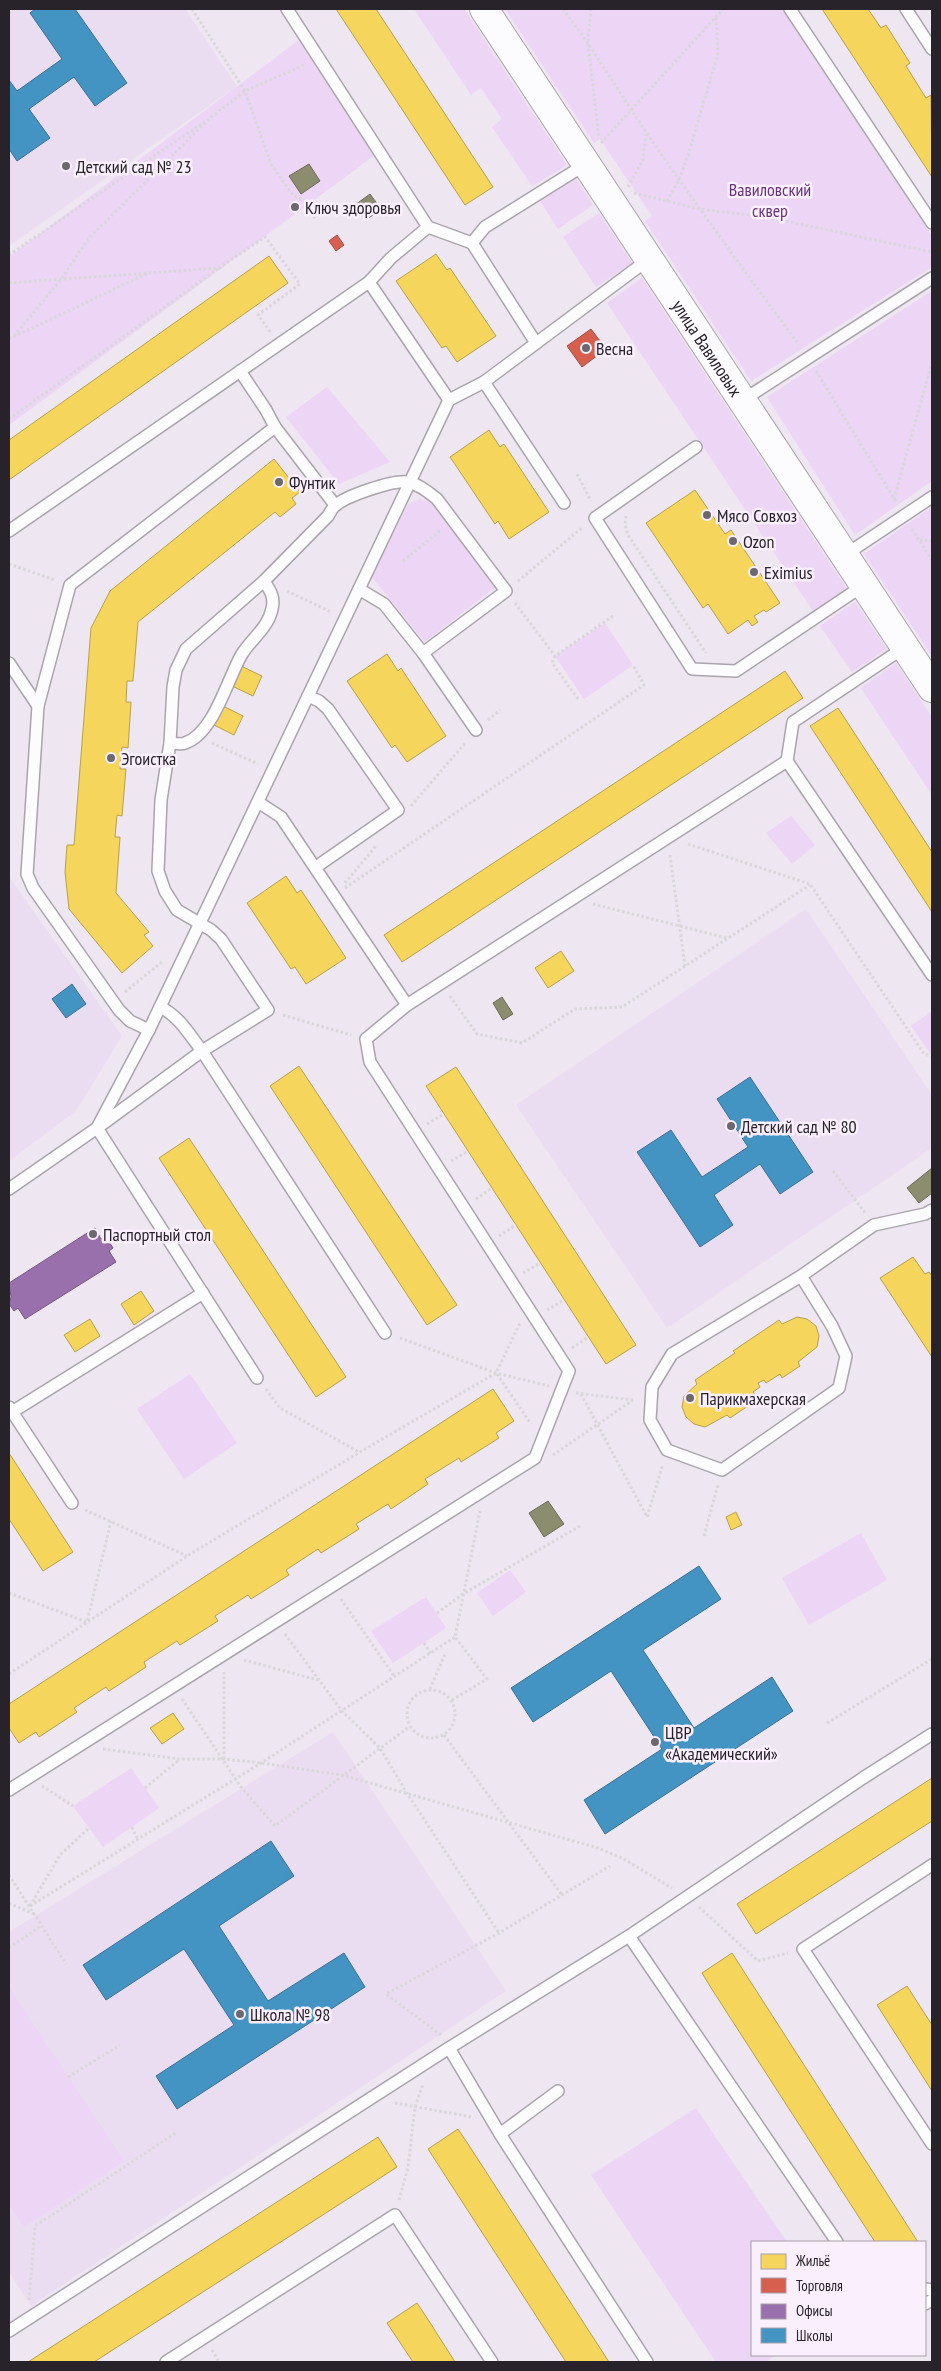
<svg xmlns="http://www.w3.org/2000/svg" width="941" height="2371" font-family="'PT Sans Narrow',sans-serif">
<rect width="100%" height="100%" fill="#eee6f1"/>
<g fill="#ebddf1">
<path d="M9 9H185L237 86 9 246Z"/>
<path d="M9 877 122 1036 76 1111 9 1161Z"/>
<path d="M806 909 932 1095V1148L667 1328 516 1105Z"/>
<path d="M333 1732 506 1991 31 2306 9 2272V1932Z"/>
</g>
<g fill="#ecd5f5">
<path d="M414 9H464L567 165 532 186 492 127 502 119 481 88 471 95Z"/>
<path d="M505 9H784L932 236V267L751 381 645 221 652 216 600 139 594 143Z"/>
<path d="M299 40 375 155 9 425V257Z"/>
<path d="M576 178 593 205 558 229 540 201Z"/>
<path d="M599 213 632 263 596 287 563 237Z"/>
<path d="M642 278 847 589 813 611 607 303Z"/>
<path d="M932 291V481L855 535 767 397Z"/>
<path d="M327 387 390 462 339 484 286 417Z"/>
<path d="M420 499 433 504 494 588 425 642 371 576 409 503Z"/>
<path d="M932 507V656L864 554Z"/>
<path d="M855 602 887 649 852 672 820 626Z"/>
<path d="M605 623 633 665 584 699 555 656Z"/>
<path d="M896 663 932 717V795L861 688Z"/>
<path d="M791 816 815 845 792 864 766 833Z"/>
<path d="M932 1011V1056L911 1026Z"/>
<path d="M190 1374 237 1443 184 1479 137 1409Z"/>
<path d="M861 1533 887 1580 809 1625 782 1578Z"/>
<path d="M510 1570 526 1592 493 1616 477 1593Z"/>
<path d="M426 1597 446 1628 393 1663 371 1631Z"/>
<path d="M131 1768 159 1808 103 1847 73 1806Z"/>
<path d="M9 1987 124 2161 24 2227 9 2205Z"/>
<path d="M696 2108 787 2242H752V2355H776L765 2362H716L591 2175Z"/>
</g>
<g fill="#f6d55c" stroke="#b8a04d">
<path d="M336 9H376L493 187 465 205Z"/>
<path d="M822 9H868L881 28 886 25 910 63 906 66 926 98 931 95 932 177Z"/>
<path d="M436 254 447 270 450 268 496 336 457 362 446 346 442 348 396 281Z"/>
<path d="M269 256 288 283 9 480V440Z"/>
<path d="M489 430 500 447 504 444 549 512 509 539 498 521 495 524 450 457Z"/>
<path d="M274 459 300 492 292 498 296 504 280 517 275 512 138 622 133 681H127L126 702H131L128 748 122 747 120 769H126L122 816 117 815 115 837H120L116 893 149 932 144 935 153 946 122 973 69 909 65 872 67 845H74L91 628 110 591Z"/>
<path d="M695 490 725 534 731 530 780 603 766 612 764 610 754 616 758 622 752 626 748 620 728 634 708 604 703 608 646 523Z"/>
<path d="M387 654 398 671 401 668 446 736 407 762 395 745 392 748 347 681Z"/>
<path d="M241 666 262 676 253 696 232 686Z"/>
<path d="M785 671 803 698 402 962 384 935Z"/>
<path d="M223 706 243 716 234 735 214 725Z"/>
<path d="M838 708 932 852V912L810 726Z"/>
<path d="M286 876 297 893 301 890 346 958 306 984 295 967 291 969 247 903Z"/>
<path d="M561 951 574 971 548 988 535 968Z"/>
<path d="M299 1066 457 1305 427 1325 270 1086Z"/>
<path d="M456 1067 636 1345 606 1364 426 1086Z"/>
<path d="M189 1138 346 1377 316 1397 159 1158Z"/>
<path d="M913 1257 925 1274 929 1272 932 1276V1357L880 1278Z"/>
<path d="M141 1291 154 1311 134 1325 121 1304Z"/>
<path d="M797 1317 807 1319 816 1326 819 1336 817 1347 798 1362 800 1366 782 1378 780 1374 766 1383 764 1380 758 1383 760 1387 753 1392 756 1396 746 1403 748 1406 730 1418 727 1415 705 1427 694 1424 686 1417 682 1407 684 1396 697 1384 695 1380 735 1353 733 1351 779 1320 782 1324Z"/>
<path d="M90 1319 100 1336 75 1352 64 1335Z"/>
<path d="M493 1389 514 1421 496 1433 499 1438 461 1462 459 1458 425 1479 428 1484 391 1509 388 1504 356 1524 359 1529 321 1553 318 1549 286 1570 289 1575 251 1599 248 1595 215 1616 218 1621 180 1645 177 1641 144 1662 146 1667 109 1691 106 1687 74 1708 77 1712 39 1737 36 1732 19 1743 9 1728V1704Z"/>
<path d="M9 1453 73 1552 43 1571 9 1519Z"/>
<path d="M736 1512 742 1525 731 1530 726 1517Z"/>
<path d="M173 1713 184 1729 162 1744 150 1728Z"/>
<path d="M932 1778V1821L756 1934 737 1904Z"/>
<path d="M732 1953 918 2242H875L713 1991 702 1973Z"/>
<path d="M907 1986 932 2025V2091L877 2005Z"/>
<path d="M458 2129 470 2147 609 2362H566L428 2149Z"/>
<path d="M378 2137 397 2167 371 2184 94 2362H28Z"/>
<path d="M417 2303 429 2321 455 2362H413L387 2323Z"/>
</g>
<g fill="#d6604d" stroke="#a24e43">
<path d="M337 235 344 245 336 251 329 241Z"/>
<path d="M591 329 606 349 582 367 567 346Z"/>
</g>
<path fill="#9970ab" stroke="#775985" d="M95 1228 101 1239 106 1237 113 1248 109 1251 116 1262 25 1319 18 1308 14 1311 9 1304 11 1297 9 1283Z"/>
<g fill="#4393c3" stroke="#3b7195">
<path d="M35 9H75L127 83 95 106 74 77 29 109 50 138 17 161 9 149V80L17 91 62 59 30 13Z"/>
<path d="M72 984 86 1004 66 1018 52 999Z"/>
<path d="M750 1077 813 1172 780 1194 760 1164 714 1195 733 1225 700 1247 637 1152 671 1130 702 1177 748 1147 717 1099Z"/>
<path d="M699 1566 721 1599 643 1650 694 1728 772 1677 793 1711 605 1834 584 1800 662 1749 611 1671 533 1722 511 1688Z"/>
<path d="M271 1841 294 1876 219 1926 268 2001 344 1953 365 1987 177 2109 156 2076 234 2025 184 1949 106 2000 83 1965Z"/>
</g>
<g fill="#8c8c6e" stroke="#6e6c5a">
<path d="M309 164 320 181 301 194 289 176Z"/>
<path d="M370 194 381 209 366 220 355 205Z"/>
<path d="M502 997 513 1014 503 1020 493 1003Z"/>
<path d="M932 1168V1193L919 1203 907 1188Z"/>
<path d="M548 1501 564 1524 544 1537 529 1513Z"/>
</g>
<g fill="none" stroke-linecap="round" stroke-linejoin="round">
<g stroke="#aaa4ad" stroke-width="14">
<g id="service">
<path d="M287 9 428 227 472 243 485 227 586 164"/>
<path d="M790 9 932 223"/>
<path d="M906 9 932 49"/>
<path d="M472 243 536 343"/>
<path d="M369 282 391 258 428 227"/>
<path d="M240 371 266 410 275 427"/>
<path d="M484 382 564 503"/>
<path d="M743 400 932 278"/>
<path d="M696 447 595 518 692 669 736 671 864 585"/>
<path d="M9 531 369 282 449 400"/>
<path d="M845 555 932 497"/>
<path d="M423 653 476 730"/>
<path d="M9 663 38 706"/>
<path d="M308 696 319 701 328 709 398 810 316 867"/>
<path d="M170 743C174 743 181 745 185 743 214 734 228 677 242 654 252 638 268 628 272 609 275 597 270 590 264 581"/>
<path d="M787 761 793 722 905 647"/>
<path d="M258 802 281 817 407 1005"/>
<path d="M160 1007C179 1016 189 1034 202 1051L385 1333"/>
<path d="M149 1030 130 1021 119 1010 33 888 27 874 38 706 70 585 275 427 335 505"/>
<path d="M9 1189 97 1128 149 1030 449 400 484 382 649 259"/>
<path d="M801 1276 832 1326 846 1356 839 1388 722 1470 667 1450 650 1420 652 1387 672 1354 801 1276 874 1225 925 1214 932 1210"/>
<path d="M257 1378 97 1128 202 1051 268 1010 221 939 211 930 177 910 165 891 158 871 161 800 170 743 173 687 176 670 186 649 264 581 328 516C330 513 332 508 335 506 345 496 393 480 407 482 419 484 428 492 437 499L506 591 423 653 384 604 359 589"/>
<path d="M9 1407 72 1503"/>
<path d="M12 1412 203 1293"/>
<path d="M9 1790 535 1458 569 1371 370 1062 366 1039 407 1005 787 761 932 975"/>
<path d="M932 1865 803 1949 932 2144"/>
<path d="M629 1936 837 2242"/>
<path d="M500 2134 558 2091"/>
<path d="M925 2289 932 2290"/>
<path d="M925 2304 932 2300"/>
<path d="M9 2331 449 2048"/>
<path d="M166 2362 395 2215 492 2362"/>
<path d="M647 2362 500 2134 449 2048 629 1936 863 1778 932 1734"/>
</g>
</g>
<g stroke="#aaa4ad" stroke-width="30">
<g id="tertiary">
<path id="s1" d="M484 9 932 688"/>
</g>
</g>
<g stroke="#d9d7da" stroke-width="3" stroke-dasharray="2.5 2.5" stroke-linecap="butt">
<path d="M192 9 245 91 271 164 293 195 310 204 315 220"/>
<path d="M563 9C593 48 618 91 646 132 695 204 747 274 799 345"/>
<path d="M591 9 588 42 599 139"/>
<path d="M9 12 12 15"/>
<path d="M601 143 723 9"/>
<path d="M628 187 643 160 646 132"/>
<path d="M634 193 699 209 767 217 932 252"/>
<path d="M667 201 679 180 689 152 718 53 716 18"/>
<path d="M9 255 204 122"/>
<path d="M9 283 219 268 265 237 300 284 258 315 271 333"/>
<path d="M14 336 62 278 88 239 211 117 245 91 306 64"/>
<path d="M9 339 148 273"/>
<path d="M816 371 896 502"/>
<path d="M9 419 219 268"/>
<path d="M577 474 591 501"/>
<path d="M894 499 932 362"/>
<path d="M626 516 625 525 628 535 706 653"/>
<path d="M912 529 932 560"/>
<path d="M920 540 932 541"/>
<path d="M403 561 441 530"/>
<path d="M9 564 55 580"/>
<path d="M518 581 583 527"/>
<path d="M287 591 331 612"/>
<path d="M515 603 555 656"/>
<path d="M578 699 552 663 555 656 613 616"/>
<path d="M488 720 500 710"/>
<path d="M212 743 258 764"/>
<path d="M411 806 466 742"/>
<path d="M688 844 810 884 924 1054 932 1056"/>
<path d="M670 855 685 966"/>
<path d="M345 883 376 846"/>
<path d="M345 888 644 685 633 665"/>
<path d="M593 904 727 938"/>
<path d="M125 992 163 961"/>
<path d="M450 996 477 1034 522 1043 575 1009 622 1007 810 885"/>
<path d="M283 1015 351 1035"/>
<path d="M427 1124 444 1114"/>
<path d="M451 1161 468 1151"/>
<path d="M833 1171 866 1214"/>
<path d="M476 1199 492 1188"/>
<path d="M499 1236 516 1225"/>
<path d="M523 1273 540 1263"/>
<path d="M547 1310 564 1300"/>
<path d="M400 1338 496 1373 549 1386"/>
<path d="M572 1348 588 1337"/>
<path d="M497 1374 531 1424"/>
<path d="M266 1389 280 1408 359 1452"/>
<path d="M576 1393 633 1400"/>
<path d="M581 1394 647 1517 663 1464"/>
<path d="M553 1455 633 1400"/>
<path d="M85 1510 187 1556"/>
<path d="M704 1536 718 1485"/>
<path d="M9 1593 87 1622 111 1521"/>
<path d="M341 1599 394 1676"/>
<path d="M437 1613 463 1594 580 1526"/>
<path d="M285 1634 342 1711 380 1748 408 1795 499 1933"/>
<path d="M424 1643 431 1654"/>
<path d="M244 1660 318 1680"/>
<path d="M9 1674 187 1556 360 1452 496 1373 520 1323"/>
<path d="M430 1689 446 1652"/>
<circle cx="431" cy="1714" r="24"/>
<path d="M182 1699 241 1787 275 1826 409 1727"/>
<path d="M452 1700 487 1679 455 1637 480 1511"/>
<path d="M827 1723 932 1659"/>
<path d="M444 1735 562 1895"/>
<path d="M103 1749 179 1759H224L261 1763 342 1775 598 1848 622 1858 672 1888"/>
<path d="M224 1759V1672"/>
<path d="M42 1786 73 1806"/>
<path d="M145 1788 179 1760"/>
<path d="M132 1827 137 1838"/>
<path d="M9 1875 66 1964"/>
<path d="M9 1903 36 1915"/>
<path d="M30 1906 261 1763 455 1637"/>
<path d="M30 1906 60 1855 89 1828"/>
<path d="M699 1907 758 1961 788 1953"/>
<path d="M9 1948 41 1926"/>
<path d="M441 2035 386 1994 499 1933 610 1866"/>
<path d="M68 2077 120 2045"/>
<path d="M395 2103 472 2117"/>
<path d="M399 2200 408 2167 415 2107 423 2084"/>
<path d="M29 2300 35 2226 177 2132"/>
<path d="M212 2350 219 2362"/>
</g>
<use href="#service" stroke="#fcfbfd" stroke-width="11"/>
<use href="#tertiary" stroke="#fcfbfd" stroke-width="28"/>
</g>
<g fill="#6d6770" stroke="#faf0fd" stroke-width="2">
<circle cx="66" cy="166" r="5"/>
<circle cx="295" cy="207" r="5"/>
<circle cx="586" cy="348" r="5"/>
<circle cx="279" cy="482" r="5"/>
<circle cx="707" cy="515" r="5"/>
<circle cx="733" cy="541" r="5"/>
<circle cx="754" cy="572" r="5"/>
<circle cx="111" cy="758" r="5"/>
<circle cx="731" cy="1126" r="5"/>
<circle cx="93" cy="1234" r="5"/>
<circle cx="690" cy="1398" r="5"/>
<circle cx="655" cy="1742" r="5"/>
<circle cx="240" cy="2014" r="5"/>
</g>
<g text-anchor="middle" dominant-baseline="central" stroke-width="5" stroke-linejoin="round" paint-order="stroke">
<g font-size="18" fill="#28232b" stroke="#faf0fd" text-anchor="start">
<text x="76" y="166">Детский сад № 23</text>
<text x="305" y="207">Ключ здоровья</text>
<text x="596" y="348">Весна</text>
<text x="289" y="482">Фунтик</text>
<text x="717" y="515">Мясо Совхоз</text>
<text x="743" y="541">Ozon</text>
<text x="764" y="572">Eximius</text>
<text x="121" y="758">Эгоистка</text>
<text x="741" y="1126">Детский сад № 80</text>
<text x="103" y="1234">Паспортный стол</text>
<text x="700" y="1398">Парикмахерская</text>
<text x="665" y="1732">ЦВР<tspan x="665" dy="21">«Академический»</tspan></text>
<text x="250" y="2014">Школа № 98</text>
</g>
<g font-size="18" fill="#69337c" stroke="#faf0fd">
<text x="770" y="189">Вавиловский<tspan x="770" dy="21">сквер</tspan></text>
</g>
<g font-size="18" fill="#28232b" stroke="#faf0fd">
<text stroke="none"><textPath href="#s1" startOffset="406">улица Вавиловых</textPath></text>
</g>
</g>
<rect width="941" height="2371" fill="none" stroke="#28232b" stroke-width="20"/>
<rect x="751" y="2241" width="175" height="115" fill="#faf0fd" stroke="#a69ea9"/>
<rect x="761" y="2254" width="25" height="15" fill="#f6d55c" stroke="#a69ea9"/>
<text x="796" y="2266" font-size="15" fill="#28232b">Жильё</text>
<rect x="761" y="2278" width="25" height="15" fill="#d6604d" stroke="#a69ea9"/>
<text x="796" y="2291" font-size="15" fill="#28232b">Торговля</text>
<rect x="761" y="2304" width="25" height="15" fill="#9970ab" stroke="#a69ea9"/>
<text x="796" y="2316" font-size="15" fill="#28232b">Офисы</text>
<rect x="761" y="2328" width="25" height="15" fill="#4393c3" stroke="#a69ea9"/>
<text x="796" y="2341" font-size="15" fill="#28232b">Школы</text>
</svg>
